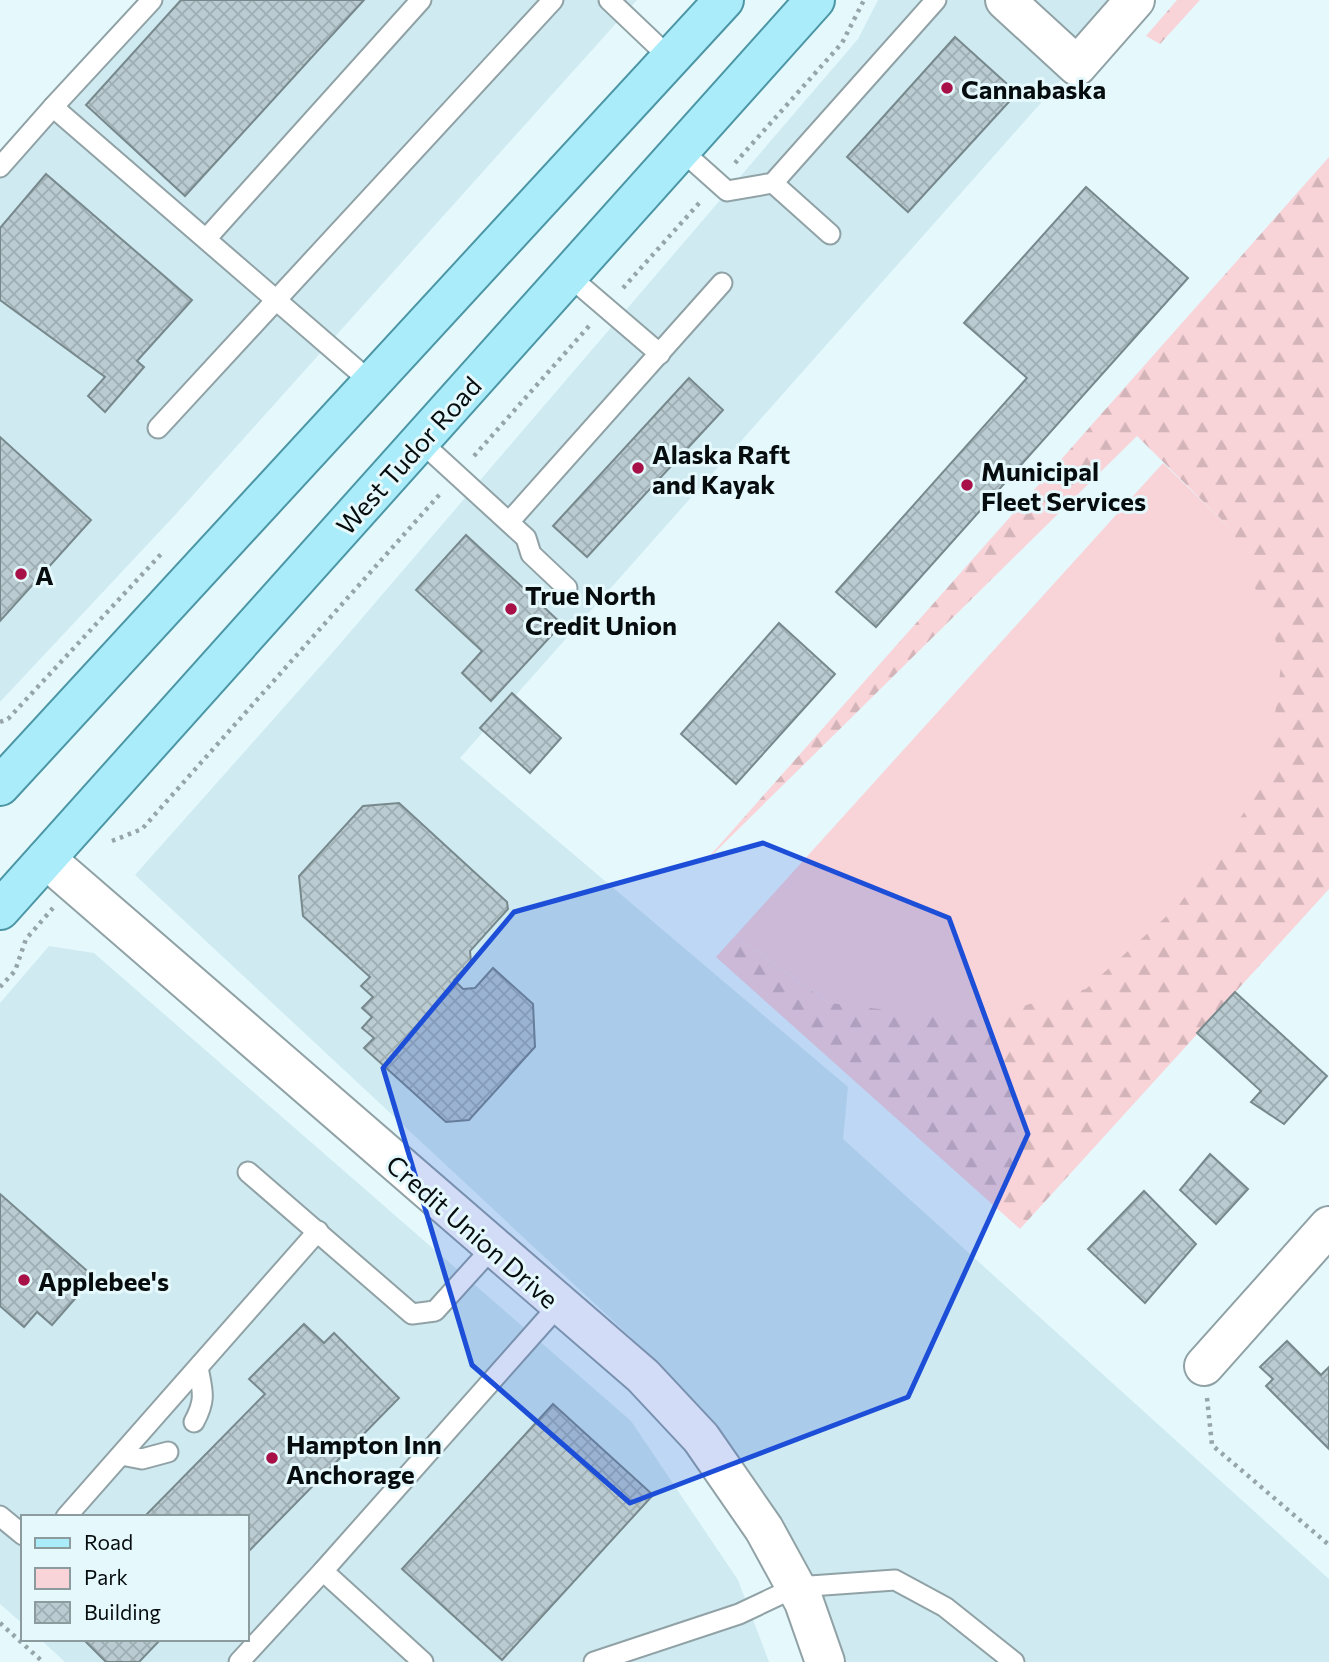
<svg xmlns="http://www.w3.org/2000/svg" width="1329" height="1662" font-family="Commissioner,sans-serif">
<defs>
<pattern id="forest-firs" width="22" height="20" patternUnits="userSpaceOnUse" patternTransform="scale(1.75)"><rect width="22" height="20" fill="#f8d3d8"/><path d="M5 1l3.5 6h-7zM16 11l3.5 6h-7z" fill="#d3b4b8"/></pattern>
<pattern id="building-cross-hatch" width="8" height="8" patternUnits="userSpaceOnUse" patternTransform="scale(1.75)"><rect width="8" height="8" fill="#baccd1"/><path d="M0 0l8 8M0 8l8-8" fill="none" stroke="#9eaeb2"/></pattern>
</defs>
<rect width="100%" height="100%" fill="#e5f9fd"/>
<g fill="#cfeaf1">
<path d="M143 0H637L176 514 0 702V160Z"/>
<path d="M878 0H1129L1048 95 460 758 848 1087 843 1139 1329 1579V1662H823L764 1529 619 1357 641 1347 135 875 333 652 858 39Z"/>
<path d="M49 946 94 953 631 1421 738 1580 769 1662H65L40 1639H247V1517H23V1624L0 1604V1003Z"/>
</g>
<g fill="url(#forest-firs)">
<path d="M1177 0H1200L1160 44 1146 36Z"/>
<path d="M1329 157V889L1020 1229 716 957 735 936 829 1003 1233 531 1137 436 700 867Z"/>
</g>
<path fill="#f8d3d8" d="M1163 463 1233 531 1282 657 1267 780 1179 905 1086 989 970 1020 829 1003 735 936Z"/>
<g fill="url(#building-cross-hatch)" stroke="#78898d" stroke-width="2">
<path d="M181 0H364L185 196 86 105Z"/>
<path d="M955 37 1017 93 908 212 847 157Z"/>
<path d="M46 174 192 300 137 361 144 367 105 412 88 396 105 377 0 300V228Z"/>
<path d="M1086 187 1188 278 876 627 836 592 1027 378 964 323Z"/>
<path d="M689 378 723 410 587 557 553 526Z"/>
<path d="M0 437 91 520 0 621Z"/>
<path d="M466 535 562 624 491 701 462 673 482 651 416 590Z"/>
<path d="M779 623 835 674 736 784 681 734Z"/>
<path d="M512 693 561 738 530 773 480 728Z"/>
<path d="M399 803 507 902 508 909 470 951 471 962 454 980 463 989 475 988 493 968 533 1004 535 1047 469 1120 446 1122 364 1048 374 1038 362 1028 372 1017 362 1008 373 997 361 986 370 977 303 916 299 876 363 806Z"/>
<path d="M1235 992 1327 1076 1284 1124 1251 1102 1261 1091 1197 1033Z"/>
<path d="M1210 1154 1248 1189 1216 1224 1180 1190Z"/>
<path d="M1144 1191 1196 1244 1145 1303 1088 1249Z"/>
<path d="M0 1194 94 1277 52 1325 37 1312 24 1327 0 1306Z"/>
<path d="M304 1324 324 1343 334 1333 399 1398 247 1553V1517H144L265 1394 249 1379Z"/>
<path d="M1287 1341 1321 1375 1329 1367V1449L1266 1386 1273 1379 1260 1367Z"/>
<path d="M553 1404 653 1495 502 1660 402 1569Z"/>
<path d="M83 1639H161L139 1662H106Z"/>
</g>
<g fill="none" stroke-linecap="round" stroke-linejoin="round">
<g stroke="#90a2a6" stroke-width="23">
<g id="lane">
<path d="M609 0 670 58"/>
<path d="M53 107 152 0"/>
<path d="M681 150 727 191 773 183 936 0"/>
<path d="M0 167 53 107 372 383"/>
<path d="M773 183 830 234"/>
<path d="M206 239 421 0"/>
<path d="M569 276 660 354"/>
<path d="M158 428 553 0"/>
<path d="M420 441 526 538 531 554 567 588"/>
<path d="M509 522 722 283"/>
<path d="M248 1172 412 1314 435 1311 492 1248"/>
<path d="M194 1422C206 1400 203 1392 198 1368"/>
<path d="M121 1455 142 1459 168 1452"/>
<path d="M0 1516 23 1535"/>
<path d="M66 1517 318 1231"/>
<path d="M239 1662 323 1571"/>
<path d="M423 1662 323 1571 559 1305"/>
<path d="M594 1662 739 1614 796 1587 895 1580 945 1607 1014 1662"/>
</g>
</g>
<g stroke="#90a2a6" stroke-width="42">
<g id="street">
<path d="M1005 0 1077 66 1135 0"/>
<path d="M46 859 643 1376 701 1438 764 1529 804 1602 825 1662"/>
<path d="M1204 1366 1329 1226"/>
</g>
</g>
<g stroke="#4c96a5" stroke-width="42">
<g id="primary">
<path d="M0 786 724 0"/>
<path d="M0 910 815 0"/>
</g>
</g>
<g stroke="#96a5a8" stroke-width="4.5" stroke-dasharray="3.5 5" stroke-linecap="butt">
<path d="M735 163 842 43 864 0"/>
<path d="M623 288 701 201"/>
<path d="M474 456 589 326"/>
<path d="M0 722 8 719 162 553"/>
<path d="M112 841 142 829 440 494"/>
<path d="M0 987 15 971 26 939 53 908"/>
<path d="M1207 1398 1212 1445 1329 1545"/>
<path d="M0 1623 43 1662"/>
</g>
<use href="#lane" stroke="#fff" stroke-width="19"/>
<use href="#street" stroke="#fff" stroke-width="38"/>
<use href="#primary" stroke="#aaecfa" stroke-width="38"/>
</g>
<path fill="#1d4ed8" fill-opacity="0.2" stroke="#1d4ed8" stroke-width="5" stroke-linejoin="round" d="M763 843 949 918 1028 1134 908 1397 630 1503 472 1365 383 1068 514 912Z"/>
<g fill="#a71147" stroke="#e5f9fd" stroke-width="2.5">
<circle cx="947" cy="88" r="7"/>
<circle cx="638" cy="468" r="7"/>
<circle cx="967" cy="485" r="7"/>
<circle cx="21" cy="574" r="7"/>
<circle cx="511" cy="609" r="7"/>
<circle cx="24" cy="1280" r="7"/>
<circle cx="272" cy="1458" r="7"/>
</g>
<g text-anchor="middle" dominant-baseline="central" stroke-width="6" stroke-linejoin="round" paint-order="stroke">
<g font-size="26" font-weight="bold" fill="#070d0e" stroke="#e5f9fd" text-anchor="start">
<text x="961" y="88">Cannabaska</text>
<text x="652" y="453">Alaska Raft<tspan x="652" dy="30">and Kayak</tspan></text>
<text x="981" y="470">Municipal<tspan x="981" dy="30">Fleet Services</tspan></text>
<text x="35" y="574">A</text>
<text x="525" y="594">True North<tspan x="525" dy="30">Credit Union</tspan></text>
<text x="38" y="1280">Applebee's</text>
<text x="286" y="1443">Hampton Inn<tspan x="286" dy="30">Anchorage</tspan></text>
</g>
<g font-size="26" fill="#070d0e" stroke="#e5f9fd">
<text transform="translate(408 455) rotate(-48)">West Tudor Road</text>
<text transform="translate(473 1231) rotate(41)">Credit Union Drive</text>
</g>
</g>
<rect x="21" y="1515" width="228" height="126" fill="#e5f9fd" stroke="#8c9b9d" stroke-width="2"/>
<rect x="35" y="1538" width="35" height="10" fill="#aaecfa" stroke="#8c9b9d" stroke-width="2"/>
<text x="84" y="1550" font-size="21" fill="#070d0e">Road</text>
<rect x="35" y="1568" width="35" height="21" fill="#f8d3d8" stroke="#8c9b9d" stroke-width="2"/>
<text x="84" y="1585" font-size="21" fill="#070d0e">Park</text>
<rect x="35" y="1602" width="35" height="21" fill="url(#building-cross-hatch)" stroke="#8c9b9d" stroke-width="2"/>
<text x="84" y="1620" font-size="21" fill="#070d0e">Building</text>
</svg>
